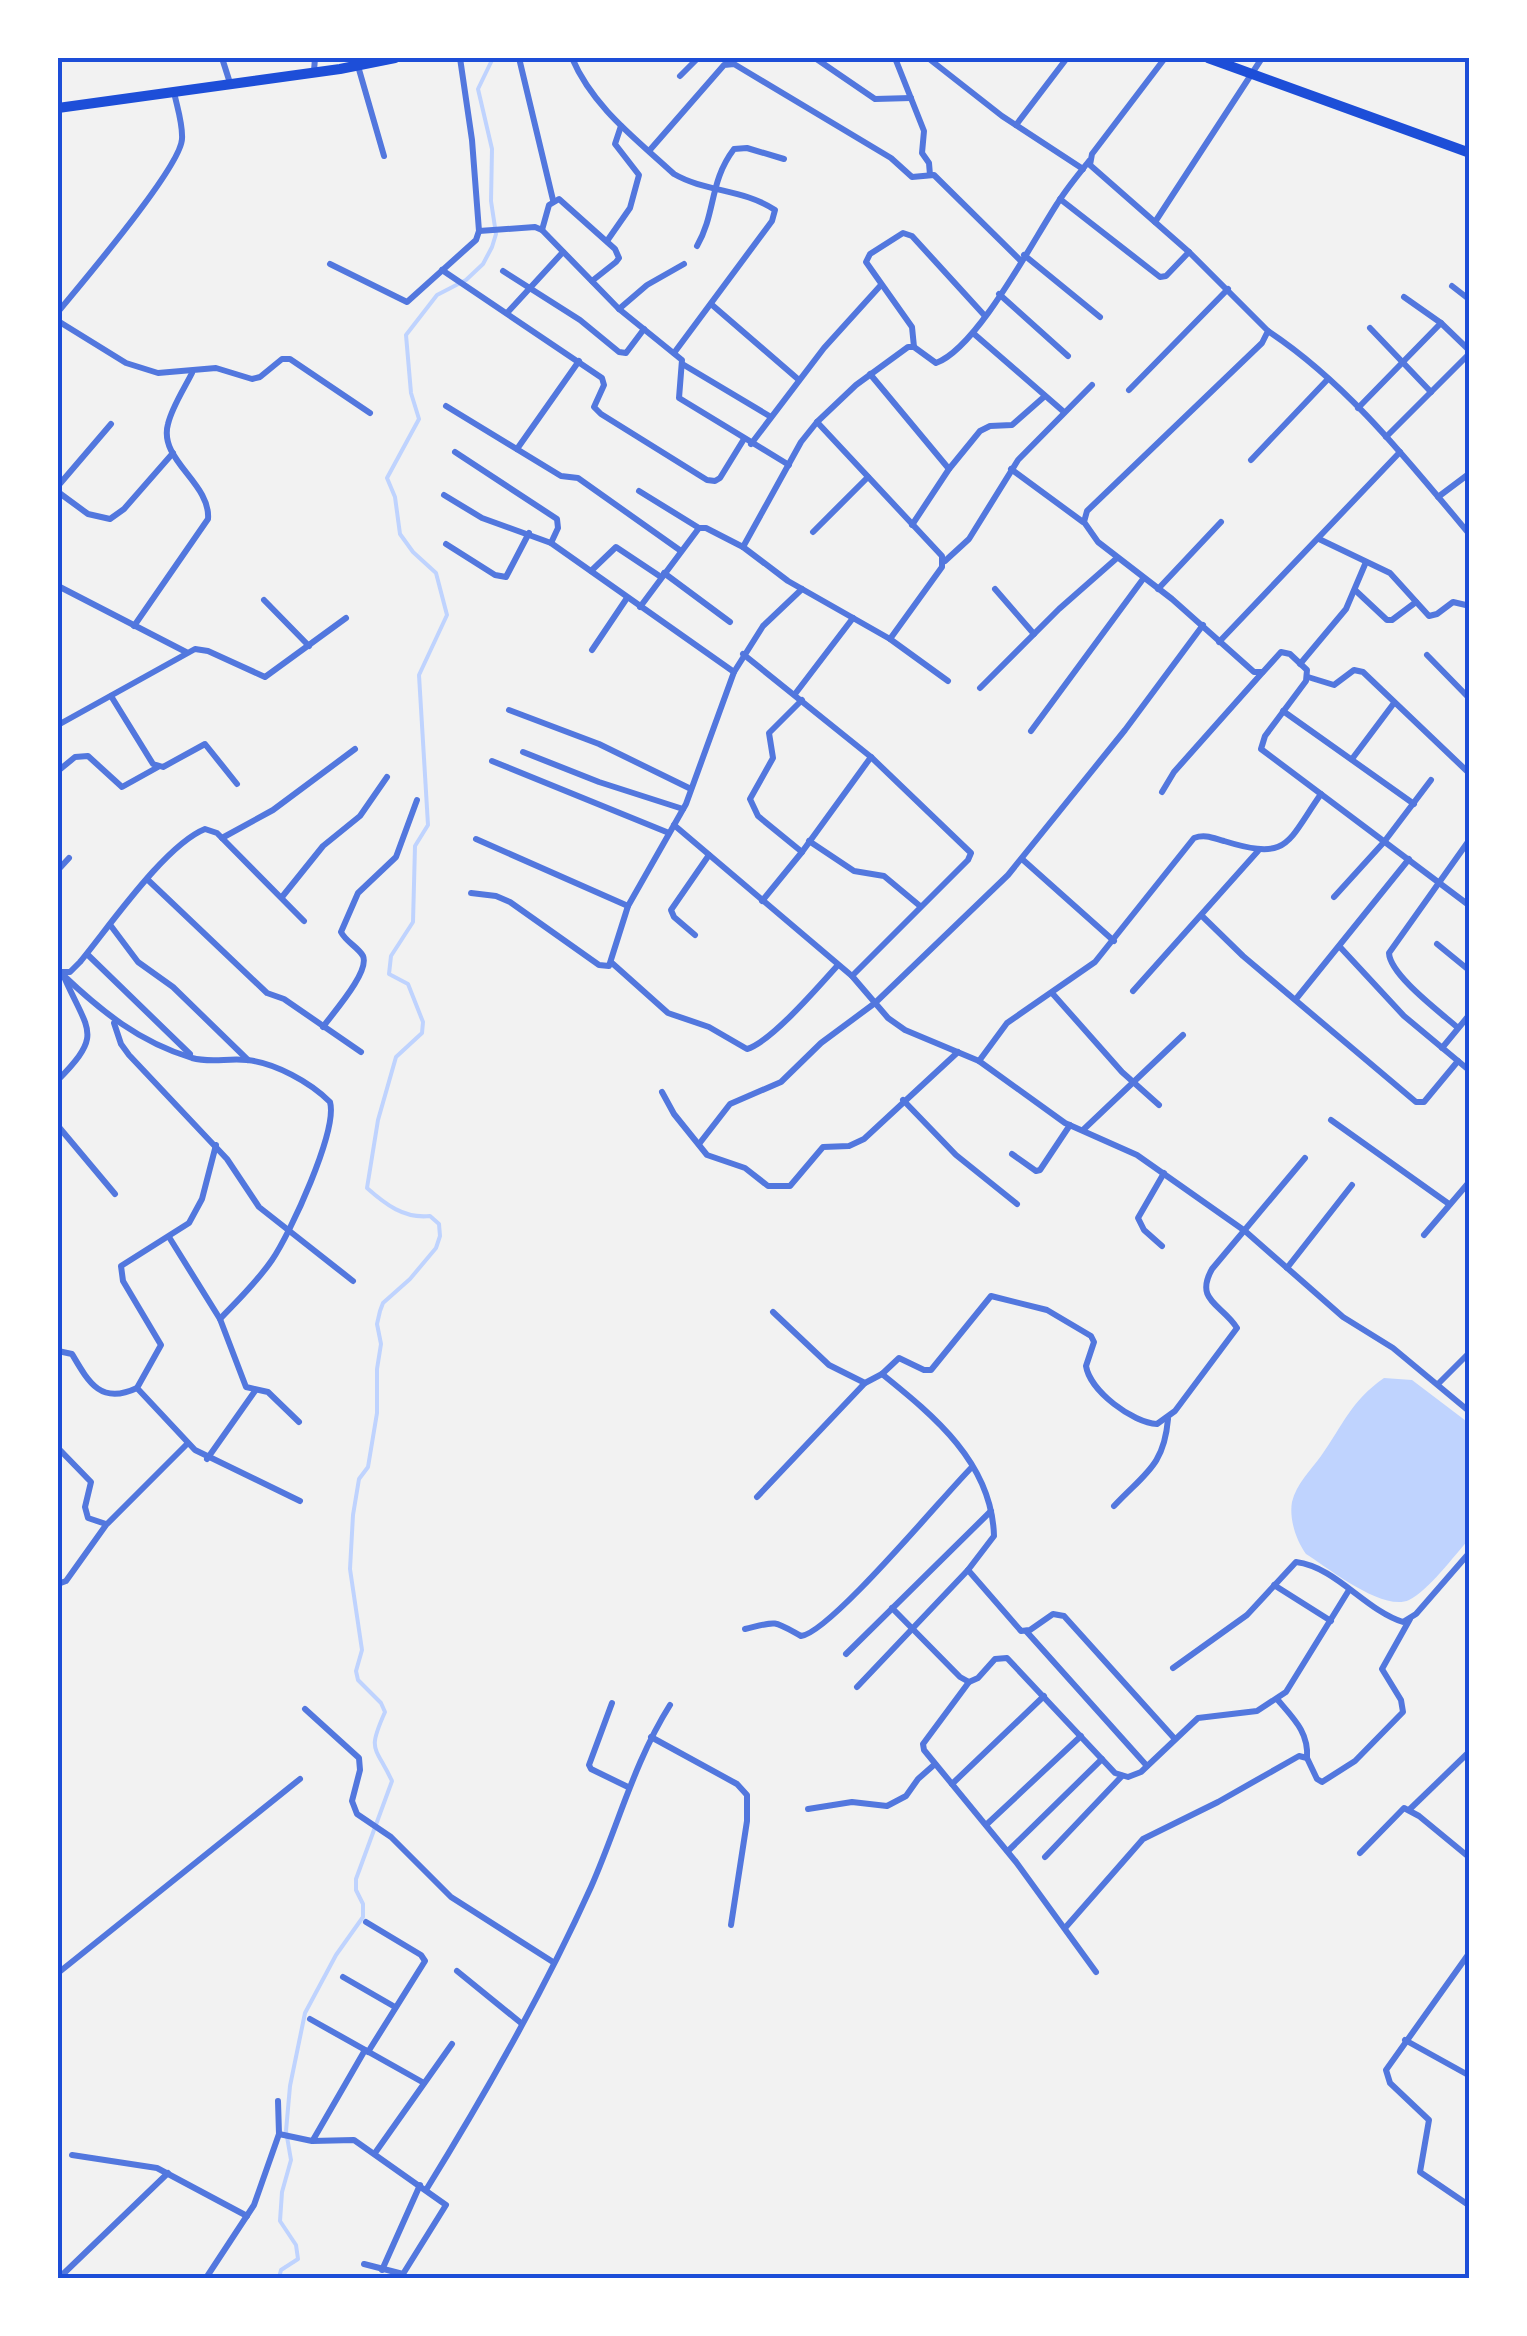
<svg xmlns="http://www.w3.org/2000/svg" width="1527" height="2336" font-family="'Roboto Condensed',sans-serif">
<rect width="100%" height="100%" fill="#f2f2f2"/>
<path fill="#bfd3fe" d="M1384 1378 1412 1380 1470 1424 1469 1539C1454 1556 1428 1591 1409 1600 1383 1612 1328 1568 1306 1554 1296 1540 1289 1519 1292 1502 1296 1484 1311 1470 1321 1456 1343 1425 1351 1401 1384 1378Z"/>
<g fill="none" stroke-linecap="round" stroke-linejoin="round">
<path stroke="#bfd3fe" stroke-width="4" d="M279 2278 281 2270 298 2259 296 2245 280 2221 282 2192 291 2160 286 2131 290 2086 305 2013 336 1955 363 1917V1904L356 1890V1879L392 1781C375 1745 367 1752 385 1712L381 1703 358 1680 356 1671 362 1650 350 1569 353 1515 359 1479 368 1467 377 1413V1369L381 1344 377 1324 380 1311 383 1303 410 1279 436 1248 440 1236 439 1224 430 1216C404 1219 385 1204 367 1188L378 1120 396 1057 422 1033 423 1022 408 984 389 974 391 956 413 922 415 846 428 825 419 675 447 615 436 573 413 552 400 534 395 497 387 478 419 419 411 393 406 335 437 295 466 280 483 264 492 247 496 234 491 201 492 149 478 89 493 58"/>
<g stroke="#5277de" stroke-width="6">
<path d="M222 58 230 83"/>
<path d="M519 58 553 200"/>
<path d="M572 58C593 107 635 138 674 174 705 192 744 189 775 210L772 221 674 353"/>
<path d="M815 58 875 99 911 98"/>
<path d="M895 58 924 131 922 153 929 163 930 175"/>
<path d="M928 58 1002 116 1083 169"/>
<path d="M1165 58 1092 154 1090 165 1189 252 1268 331 1262 343 1087 511 1084 522 1098 542 1172 599 1254 672H1263L1281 652 1290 654 1307 670 1306 681 1265 736 1261 749 1470 906"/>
<path d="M358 66 384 156"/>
<path d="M314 71 315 58"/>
<path d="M680 76 698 58"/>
<path d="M1016 125 1067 58"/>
<path d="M649 151 724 65 734 64 891 158 912 177 934 175 1021 261"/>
<path d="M1060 199 1160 277 1166 276 1189 252"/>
<path d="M1155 222 1262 58"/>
<path d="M542 230 549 205 559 199 615 249 619 258 616 262 592 281"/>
<path d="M479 231 535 227 542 230 619 309 682 360 679 398 789 465"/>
<path d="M607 241 630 208 639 175 615 144 621 126"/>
<path d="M697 246C716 213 709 182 734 149L747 148 784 159"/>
<path d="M1024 255 1100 317"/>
<path d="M330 264 407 302 476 240 479 231 472 140 460 58"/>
<path d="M442 270 602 378 604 385 594 407 601 414 707 480 715 481 720 478 744 439"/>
<path d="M503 271 580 320 619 352 626 353 644 329"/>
<path d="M1452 286 1470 300"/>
<path d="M999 294 1068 356"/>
<path d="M1404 297 1441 323 1470 351"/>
<path d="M711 304 799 380"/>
<path d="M619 309 647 285 684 264"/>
<path d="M58 312C80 285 181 167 182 139 183 124 177 107 174 92"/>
<path d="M507 313 563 252"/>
<path d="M58 321 126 363 158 373 216 368 252 379 260 377 282 359H290L370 413"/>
<path d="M1370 328 1431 392"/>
<path d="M1268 331C1348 384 1409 462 1470 535"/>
<path d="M973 333 1064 412"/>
<path d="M914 347 912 327 866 262 870 254 903 233 912 236 985 316"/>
<path d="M684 365 771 417"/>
<path d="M870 374 949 469"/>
<path d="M1129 390 1228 289"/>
<path d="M446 406 561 476 578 478 681 551"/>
<path d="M1358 408 1441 323"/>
<path d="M1386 437 1470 353"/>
<path d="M751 444 824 348 881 285"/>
<path d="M517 449 579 361"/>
<path d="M455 452 557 519 558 528 551 543"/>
<path d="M1251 460 1328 379"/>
<path d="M1011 469 1083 522"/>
<path d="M58 486 111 424"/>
<path d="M639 491 699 528"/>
<path d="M58 492 88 514 110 519 124 509 173 453"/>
<path d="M444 495 482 518 551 543 734 672"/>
<path d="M1438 497 1470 473"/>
<path d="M912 525 949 469 980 431 990 426 1012 425 1045 396"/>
<path d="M813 532 868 477"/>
<path d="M1319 539 1390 573 1429 616 1437 614 1453 602 1470 606"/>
<path d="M446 544 495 575 506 577 529 533"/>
<path d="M743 547 788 581 890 639 942 567V556L817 422"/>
<path d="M945 561 969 539 1018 460 1092 385"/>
<path d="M591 571 616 547 661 577"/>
<path d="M664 573 730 622"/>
<path d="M58 586 186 652"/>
<path d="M995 589 1034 634"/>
<path d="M1158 589 1221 522"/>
<path d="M1355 590 1387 620H1392L1416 602"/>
<path d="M264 600 309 646"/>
<path d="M640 607 699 528H706L743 547 801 442 817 422 856 385 908 347H914L936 363C977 348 1031 244 1057 204 1066 189 1078 175 1089 161"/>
<path d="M134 626 208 519C211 483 158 460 168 424 172 407 184 389 192 373"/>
<path d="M890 639 948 681"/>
<path d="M1219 642 1400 452"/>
<path d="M592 650 627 598"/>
<path d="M743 654 871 757 971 853 968 860 852 976"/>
<path d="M1427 655 1470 699"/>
<path d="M1300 664 1346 609 1366 562"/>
<path d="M1308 677 1334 685 1354 670 1363 672 1470 774"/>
<path d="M980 688 1059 609 1117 558"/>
<path d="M795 694 853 618"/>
<path d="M111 696 153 764 163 767 205 744 237 784"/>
<path d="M802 700 769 733 773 758 750 799 758 816 802 852"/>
<path d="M509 710 599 744 691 789"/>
<path d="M1283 711 1414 804"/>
<path d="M58 725 195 649 208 651 265 677 346 618"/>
<path d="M1031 731 1143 579"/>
<path d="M523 752 599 782 683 809"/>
<path d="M1352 759 1394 703"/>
<path d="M492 761 669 833"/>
<path d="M58 771 75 757 88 756 122 787 158 767"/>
<path d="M1162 792 1174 772 1262 673"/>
<path d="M674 825 852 976 888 1018 905 1030 979 1061 1065 1123 1137 1155 1245 1231 1343 1317 1393 1348 1470 1412"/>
<path d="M222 838 273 810 355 749"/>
<path d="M476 839 628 906"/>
<path d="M809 841 854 871 884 876 920 906"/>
<path d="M1022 859 1114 941"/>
<path d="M58 870 69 858"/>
<path d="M148 880 267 993 284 999 361 1052"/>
<path d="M471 893 496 896 510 902 599 965 609 966 628 906 686 804 734 672 763 626 802 589"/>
<path d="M282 897 323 846 360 816 387 777"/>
<path d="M1334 897 1384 842 1431 780"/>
<path d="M762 901 802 852 871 757"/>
<path d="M1202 916 1243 956 1416 1102H1424L1458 1061"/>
<path d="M111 926 138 962 173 987 248 1060"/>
<path d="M695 935 674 917 671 910 709 855"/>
<path d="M1437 944 1470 971"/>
<path d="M1340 947 1404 1016 1470 1071"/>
<path d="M87 954 190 1054"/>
<path d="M612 963 668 1013 709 1027 747 1049C771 1042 819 986 838 965"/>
<path d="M58 972H70L80 962C109 927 165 845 205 829L217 833 304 921"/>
<path d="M62 974C101 1011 139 1042 192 1058 210 1063 228 1058 247 1060 275 1063 310 1082 330 1102 338 1130 290 1234 272 1260 257 1282 238 1300 220 1319"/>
<path d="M1133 991 1258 851"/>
<path d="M1052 993 1122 1072 1159 1105"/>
<path d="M1296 999 1409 859"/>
<path d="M114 1023 121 1044 129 1055 227 1159 259 1207 353 1281"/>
<path d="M323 1027C332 1014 370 972 363 956 358 947 346 942 341 932L358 893 396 857 417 800"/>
<path d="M1458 1028C1440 1012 1390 975 1389 953L1470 839"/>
<path d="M1442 1048 1470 1014"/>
<path d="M979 1061 1007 1023 1095 962 1194 838C1205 834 1213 838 1224 841 1289 861 1286 844 1321 794"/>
<path d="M58 1080C103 1034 89 1033 65 979"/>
<path d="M662 1092 674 1114 707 1155 745 1168 768 1186H790L823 1147 849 1146 864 1139 958 1052"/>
<path d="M903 1100 956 1155 1017 1204"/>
<path d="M1331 1120 1449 1204"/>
<path d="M58 1126 115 1194"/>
<path d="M1083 1130 1183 1035"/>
<path d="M699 1144 730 1104 781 1082 821 1043 875 1003 1008 875 1125 730 1203 625"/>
<path d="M216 1145 202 1199 189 1223 121 1266 123 1281 161 1345 137 1388 195 1450 300 1501"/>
<path d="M1012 1154 1036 1171 1040 1170 1070 1125"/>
<path d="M1424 1235 1470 1181"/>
<path d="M169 1237 220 1319 246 1387 268 1392 299 1422"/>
<path d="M1162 1246 1144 1230 1138 1218 1164 1173"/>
<path d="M1287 1268 1352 1185"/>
<path d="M773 1312 829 1365 865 1383 882 1374 899 1358 924 1370H931L991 1296 1047 1310 1091 1336 1094 1342 1086 1366C1090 1391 1133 1423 1157 1424L1175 1411 1237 1328C1222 1304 1194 1301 1212 1269L1305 1158"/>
<path d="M58 1351 72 1354C89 1383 101 1405 137 1388"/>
<path d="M1438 1384 1470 1352"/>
<path d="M58 1448 91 1482 85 1507 88 1518 106 1524"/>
<path d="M207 1459 255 1391"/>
<path d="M757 1497 864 1384"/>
<path d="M1114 1506C1145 1473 1164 1466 1168 1419"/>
<path d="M968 1570 1021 1631 1030 1630 1053 1614 1064 1616 1174 1738"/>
<path d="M58 1584 66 1581 106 1525 187 1444"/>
<path d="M1274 1585 1331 1621"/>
<path d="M892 1608 960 1677 969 1682 978 1678 995 1659 1007 1658 1115 1773 1128 1777 1141 1772 1198 1718 1257 1711 1286 1692 1349 1590"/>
<path d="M745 1629C778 1621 772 1620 801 1636 830 1633 944 1495 972 1467"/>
<path d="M1026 1631 1147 1766"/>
<path d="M846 1654 991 1511"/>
<path d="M1173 1668 1247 1615 1296 1562C1336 1567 1365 1610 1403 1622L1416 1614 1470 1552"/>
<path d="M969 1682 923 1744 924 1750 1016 1862 1096 1972"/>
<path d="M857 1687 968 1570 994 1536C992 1463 934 1416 882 1374"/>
<path d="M1277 1699C1293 1718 1309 1732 1307 1758"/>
<path d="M612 1703 589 1765 591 1769 628 1787"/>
<path d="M305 1709 359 1758 360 1770 352 1801 357 1814 391 1837 451 1897 553 1962"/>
<path d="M651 1737 737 1784 747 1795V1821L731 1925"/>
<path d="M952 1784 1044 1696"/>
<path d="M808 1809 852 1802 887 1806 906 1796 918 1779 935 1764"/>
<path d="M1410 1809 1470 1751"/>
<path d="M986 1825 1081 1736"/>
<path d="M1008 1851 1102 1759"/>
<path d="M1360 1853 1404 1808 1419 1816 1470 1858"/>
<path d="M1045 1857 1122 1776"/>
<path d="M366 1922 421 1955 425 1961 368 2052"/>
<path d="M1065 1928 1143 1839 1218 1802 1299 1756 1307 1758 1317 1779 1322 1782 1355 1761 1403 1712 1401 1700 1382 1669 1410 1619"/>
<path d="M1470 1952 1386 2070 1390 2083 1429 2120 1420 2172 1470 2206"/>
<path d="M457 1971 521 2023"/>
<path d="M58 1973 300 1779"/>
<path d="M343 1977 395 2007"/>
<path d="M310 2019 424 2083"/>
<path d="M1405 2040 1470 2076"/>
<path d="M278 2101 279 2134 312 2141 354 2140 446 2205 403 2274 364 2264"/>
<path d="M313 2140 365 2050"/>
<path d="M375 2153 452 2044"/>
<path d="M72 2155 157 2168 247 2216"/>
<path d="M426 2190C486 2093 544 1991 591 1887 618 1826 634 1762 670 1705"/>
<path d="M382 2270 420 2185"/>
<path d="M59 2278 168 2173"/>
<path d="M206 2278 254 2205 279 2134"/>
</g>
<g stroke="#1d4ed8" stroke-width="10">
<path d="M1208 58 1470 153"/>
<path d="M58 108 340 69 395 58"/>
</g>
</g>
<rect width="1527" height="2336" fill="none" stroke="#ffffff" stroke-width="120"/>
<rect x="60" y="60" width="1407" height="2216" fill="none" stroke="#1d4ed8" stroke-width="4"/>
</svg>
